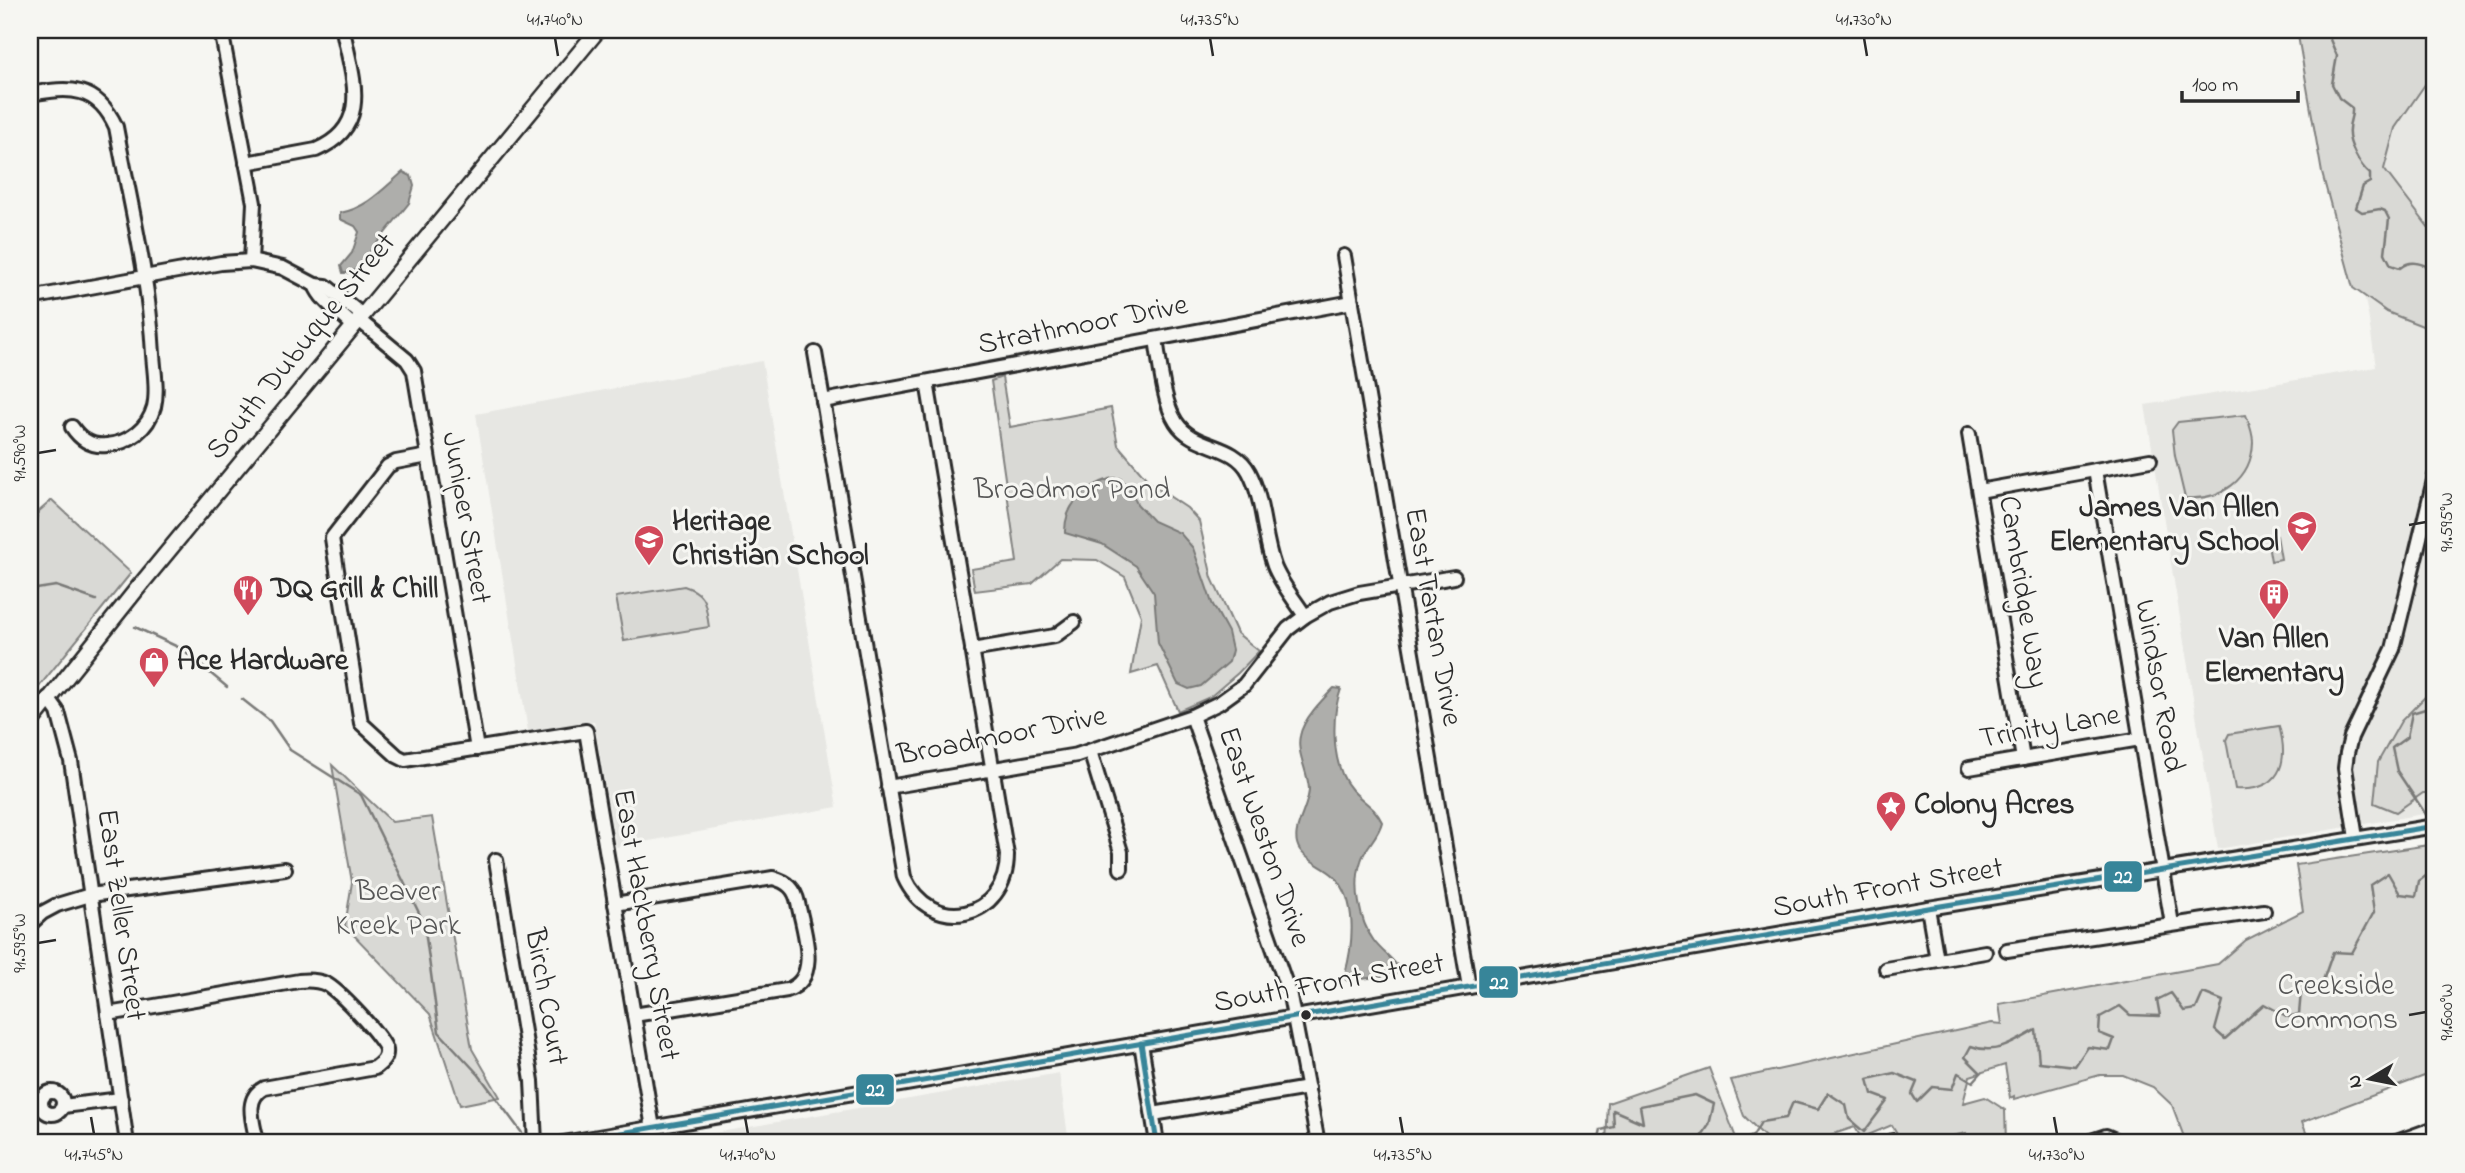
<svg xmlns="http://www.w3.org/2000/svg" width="2465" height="1173" font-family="'Indie Flower',sans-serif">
<rect width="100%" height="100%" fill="#f6f6f2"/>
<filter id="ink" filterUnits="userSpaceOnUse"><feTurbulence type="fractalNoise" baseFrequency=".0143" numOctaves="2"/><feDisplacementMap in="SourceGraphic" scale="14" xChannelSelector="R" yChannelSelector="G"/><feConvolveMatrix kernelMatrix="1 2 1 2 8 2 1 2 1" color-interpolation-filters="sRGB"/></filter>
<g filter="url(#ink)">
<g fill="#e7e7e3">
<path d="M2306 30H2435V812L2218 849 2145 405 2376 367 2368 314Z"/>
<path d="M762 361 837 807 616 847 594 721 528 731 476 414Z"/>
<path d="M1059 1073 1069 1143H657Z"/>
</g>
<g fill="#d9d9d5" stroke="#828280" stroke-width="2">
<path d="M2297 30H2365L2368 34 2397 30H2435V70L2395 128 2384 169 2435 236V327H2425L2387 312 2353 288 2322 173Z"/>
<path d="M1002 377 1010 427 1111 408 1118 445 1151 484 1187 508 1199 521 1212 578 1237 633 1259 651 1238 673 1210 697 1178 711 1158 666 1131 674 1141 616 1125 577 1097 560 1060 559 1032 584 975 591 971 569 1017 562 991 381Z"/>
<path d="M2246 415C2249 423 2253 433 2253 442 2252 480 2220 501 2185 498L2175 456 2172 430 2178 422Z"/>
<path d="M52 500 131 573 30 698V543L32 542 38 512Z"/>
<path d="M2277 536 2281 559 2271 561 2267 538Z"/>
<path d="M684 586C708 594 705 604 709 627L624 641 616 597Z"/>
<path d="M2435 687V793H2423L2396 812 2374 803 2378 762 2401 721Z"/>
<path d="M2279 726C2290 765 2279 792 2235 789L2226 740 2229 734Z"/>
<path d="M332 765 392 822 432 817 472 1049 500 1097 460 1105 430 1014 345 926 352 882Z"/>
<path d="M2435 844V1072L2302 1122 2310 1143H2165L2184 1137 2172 1105 2153 1087 2123 1075H2100L2014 1099V1096L2010 1098 2005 1065 1970 1076 1963 1103 1985 1097 2005 1110 2006 1143H1969L1966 1133 1921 1143H1903L1892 1125 1861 1138 1855 1127 1806 1143H1771L1744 1116 1731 1080 1992 1023 2002 1024 1999 1004 2218 964 2246 940 2303 911 2296 865Z"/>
<path d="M1709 1068 1738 1143H1606L1608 1103Z"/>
</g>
<g fill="#aeaeab" stroke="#7a7a78" stroke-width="2">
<path d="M403 172 411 176 414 186 409 203 357 268 351 273H343L341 266 352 253 359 232 355 226 340 219V213C367 208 383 189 403 172Z"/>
<path d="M1112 478H1120L1129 487 1137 504 1153 521 1180 533 1193 548 1212 603 1228 632 1232 650 1229 662 1201 686 1189 689 1178 684 1158 643 1154 593 1136 566 1102 544 1065 533C1064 503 1087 486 1112 478Z"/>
<path d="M1334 688 1341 689C1331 717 1331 767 1352 790 1363 802 1375 807 1382 822 1379 836 1365 847 1361 861 1353 885 1359 921 1374 941 1382 952 1394 959 1400 970L1397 974 1348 981 1345 979V974C1353 945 1358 900 1334 876 1325 867 1308 862 1300 850 1288 832 1309 809 1309 789 1308 772 1296 752 1300 736 1303 719 1322 700 1334 688Z"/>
</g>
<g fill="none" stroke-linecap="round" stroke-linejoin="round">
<g stroke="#7a7a78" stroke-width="2.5">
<path d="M2326 30 2337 56 2332 84 2339 98 2352 108C2353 117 2349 121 2349 129 2347 143 2360 166 2370 174V182L2363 186 2356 208 2362 212 2380 209 2385 211 2389 219 2385 253 2391 265 2400 268C2413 258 2421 265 2435 269"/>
<path d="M30 590 56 586 96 600"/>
<path d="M135 627 180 648 227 687"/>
<path d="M242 699 270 721 290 750 361 795 424 923 439 1032 479 1075 522 1133"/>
<path d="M2427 816 2397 771 2392 748 2407 737 2412 713 2435 706"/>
<path d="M1565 1143 1575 1138 1581 1143"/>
<path d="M1598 1143 1601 1130 1614 1127 1613 1110 1643 1123 1640 1106 1695 1095 1714 1104 1709 1125 1697 1143"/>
<path d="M1737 1143 1753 1136 1761 1122 1786 1118 1793 1102 1818 1109 1828 1093 1846 1105 1849 1119 1864 1132 1888 1100 1872 1094 1868 1079 1894 1073 1917 1082 1912 1094 1917 1102 1932 1087 1952 1089 1958 1073 1973 1082 1981 1073 1965 1057 1971 1046C1996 1056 2014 1042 2036 1030L2039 1062 2075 1066 2088 1047 2110 1050 2114 1039 2099 1033 2100 1017 2120 1006 2130 1015 2160 1016 2157 1000 2171 993 2184 1011 2196 1009 2203 993 2223 1001 2215 1030 2225 1039 2264 1004 2288 1017 2299 1014 2301 992 2320 989 2333 952 2352 953 2374 912 2370 885 2388 873 2400 894 2416 896 2419 881 2434 870 2432 846"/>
</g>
<g stroke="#2b2b2b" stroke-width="18">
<g id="minor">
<path d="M221 30 254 203 251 261"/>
<path d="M30 94C70 87 97 85 116 127 130 202 149 277 153 354 154 371 158 390 154 407 148 429 129 443 107 445 91 447 80 439 72 427"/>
<path d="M246 163 316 150C373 126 352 77 343 30"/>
<path d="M1344 256 1469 987"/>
<path d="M315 285C322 303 341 312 353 326"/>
<path d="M30 298 221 263 251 261 283 268 315 285 326 286 362 315"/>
<path d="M359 320 407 360 414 371 477 749"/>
<path d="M1156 339C1160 363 1163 402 1176 422 1194 450 1233 442 1249 472 1264 500 1263 536 1274 566 1281 584 1295 600 1305 616"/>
<path d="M815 353 904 877C931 937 1007 920 1007 855L927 382"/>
<path d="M823 401 1352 302"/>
<path d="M1969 434 2023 759"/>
<path d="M428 456 396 462 388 466 332 538 361 723 397 756 405 760 586 731 653 1128"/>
<path d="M2095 470 2172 924"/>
<path d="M1979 491 2150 460"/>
<path d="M972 650 1055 636 1074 622"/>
<path d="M48 698 58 712 71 761 127 1143"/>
<path d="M1192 716 1290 996 1318 1143"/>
<path d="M1090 751 1121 852V869"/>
<path d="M1969 768 2140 739"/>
<path d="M888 787 1077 755 1192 716 1219 703 1244 685 1288 629 1305 616 1330 602 1359 593 1454 577"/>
<path d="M2356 838 2345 768 2347 753 2351 737 2393 649 2435 476"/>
<path d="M496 860 532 1081 535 1143"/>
<path d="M615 904 773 878C788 882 795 889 798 903 803 929 822 979 787 990L634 1015"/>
<path d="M1928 908 1937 960"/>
<path d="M30 924 42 913 57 905 90 895 285 869"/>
<path d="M2007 950 2264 911"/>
<path d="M1886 969 1985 952"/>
<path d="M108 1014 299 981C309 980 317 980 326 984 337 989 385 1039 386 1050 387 1059 381 1063 375 1068L264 1088C243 1099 254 1124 257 1143"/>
<path d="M1141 1043 1157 1143"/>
<circle cx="52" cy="1103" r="11"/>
<path d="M63 1106 121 1099"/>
<path d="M1153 1114 1308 1088"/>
<path d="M563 1143 1928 908 2435 826"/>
<path d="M1887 1143 1893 1141"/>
<path d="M2085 1143 2106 1136 2123 1143"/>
<path d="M2394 1143 2435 1128"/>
</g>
</g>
<g stroke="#2b2b2b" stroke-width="19">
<path id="major" d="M30 723 137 589 598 30"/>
</g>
<use href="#minor" stroke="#f6f6f2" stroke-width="12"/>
<use href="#major" stroke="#f6f6f2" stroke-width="14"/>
<g stroke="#f6f6f2" stroke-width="10">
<g id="bus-1">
<path d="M1141 1043 1157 1143"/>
<path d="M563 1143 1928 908 2435 826"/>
</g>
</g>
<use href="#bus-1" stroke="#378599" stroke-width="5"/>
</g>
</g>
<path fill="none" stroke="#2b2b2b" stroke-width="2.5" d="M555 38 558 56M1210 38 1213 56M1864 38 1867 56M38 453 56 450M2409 525 2426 522M38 943 56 940M2409 1015 2426 1012M91 1117 94 1134M745 1117 748 1134M1400 1117 1403 1134M2054 1117 2057 1134"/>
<defs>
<g id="school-pin" transform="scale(1.575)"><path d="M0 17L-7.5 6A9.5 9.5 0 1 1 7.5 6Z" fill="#d1495b" stroke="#f6f6f2"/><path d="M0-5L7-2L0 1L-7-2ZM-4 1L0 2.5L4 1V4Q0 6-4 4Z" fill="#fff"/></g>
<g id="restaurant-pin" transform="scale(1.575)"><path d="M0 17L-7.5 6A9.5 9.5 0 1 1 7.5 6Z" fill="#d1495b" stroke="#f6f6f2"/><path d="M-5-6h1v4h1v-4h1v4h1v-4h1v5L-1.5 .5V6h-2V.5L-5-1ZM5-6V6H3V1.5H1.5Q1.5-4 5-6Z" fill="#fff"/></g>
<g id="building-pin" transform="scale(1.575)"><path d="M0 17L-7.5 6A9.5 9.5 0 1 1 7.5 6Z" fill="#d1495b" stroke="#f6f6f2"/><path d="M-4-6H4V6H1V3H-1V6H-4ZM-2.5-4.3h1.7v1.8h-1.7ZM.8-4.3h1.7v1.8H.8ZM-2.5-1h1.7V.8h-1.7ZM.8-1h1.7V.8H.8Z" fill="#fff"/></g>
<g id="shop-pin" transform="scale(1.575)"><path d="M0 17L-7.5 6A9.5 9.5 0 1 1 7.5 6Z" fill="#d1495b" stroke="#f6f6f2"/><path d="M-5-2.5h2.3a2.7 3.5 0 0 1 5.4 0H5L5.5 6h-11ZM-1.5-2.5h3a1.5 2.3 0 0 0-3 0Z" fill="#fff"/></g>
<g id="sight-pin" transform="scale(1.575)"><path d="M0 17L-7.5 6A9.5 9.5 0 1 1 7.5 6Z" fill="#d1495b" stroke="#f6f6f2"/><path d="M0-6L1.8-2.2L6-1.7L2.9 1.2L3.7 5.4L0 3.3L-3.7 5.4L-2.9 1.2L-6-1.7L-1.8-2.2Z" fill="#fff"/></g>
</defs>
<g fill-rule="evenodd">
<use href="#school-pin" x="2302" y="526"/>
<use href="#school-pin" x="649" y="540"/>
<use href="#restaurant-pin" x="248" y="590"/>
<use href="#building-pin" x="2274" y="594"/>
<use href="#shop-pin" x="154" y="662"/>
<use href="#sight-pin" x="1891" y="806"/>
</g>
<circle fill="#2b2b2b" stroke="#f6f6f2" stroke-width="2.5" cx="1306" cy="1015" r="6"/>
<g text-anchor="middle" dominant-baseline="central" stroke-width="6" stroke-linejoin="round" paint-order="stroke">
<g font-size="30" fill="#2b2b2b" stroke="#f6f6f2">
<text transform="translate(1083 326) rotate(-11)">Strathmoor Drive</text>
<text transform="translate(302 347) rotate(-51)">South Dubuque Street</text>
<text transform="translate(465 518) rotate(80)">Juniper Street</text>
<text transform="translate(2022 592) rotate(81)">Cambridge Way</text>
<text transform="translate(1432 617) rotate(80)">East Tartan Drive</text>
<text transform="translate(2158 686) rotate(80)">Windsor Road</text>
<text transform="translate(2050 728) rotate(-10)">Trinity Lane</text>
<text transform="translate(1002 737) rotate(-11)">Broadmoor Drive</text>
<text transform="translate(1263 837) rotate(71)">East Weston Drive</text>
<text transform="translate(1888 889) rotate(-10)">South Front Street</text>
<text transform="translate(120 915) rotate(82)">East Zeller Street</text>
<text transform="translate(645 925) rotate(80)">East Hackberry Street</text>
<text transform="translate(1329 984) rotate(-10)">South Front Street</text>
<text transform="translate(545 997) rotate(80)">Birch Court</text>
</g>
<g font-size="30" fill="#565656" stroke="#f6f6f2">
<text x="1072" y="491">Broadmor Pond</text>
<text x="398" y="893">Beaver<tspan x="398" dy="34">Kreek Park</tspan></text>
<text x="2336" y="987">Creekside<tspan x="2336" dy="34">Commons</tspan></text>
</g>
<g font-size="30" font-weight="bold" fill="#2b2b2b" stroke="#f6f6f2" text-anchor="start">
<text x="2279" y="509" text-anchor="end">James Van Allen<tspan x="2279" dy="34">Elementary School</tspan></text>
<text x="672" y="523">Heritage<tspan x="672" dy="34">Christian School</tspan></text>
<text x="271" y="590">DQ Grill &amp; Chill</text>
<text x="2274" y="640" text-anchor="middle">Van Allen<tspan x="2274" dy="34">Elementary</tspan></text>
<text x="177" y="662">Ace Hardware</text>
<text x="1914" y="806">Colony Acres</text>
</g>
</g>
<g stroke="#f6f6f2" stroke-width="2.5">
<rect x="2103" y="860" width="40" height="33" rx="7" fill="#378599"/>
<rect x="1478" y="965" width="41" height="34" rx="7" fill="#378599"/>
<rect x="855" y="1073" width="40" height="33" rx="7" fill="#378599"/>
</g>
<g font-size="19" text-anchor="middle" font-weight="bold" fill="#fff">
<text x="2123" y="883">22</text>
<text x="1499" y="989">22</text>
<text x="875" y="1096">22</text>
</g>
<rect width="2465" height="1173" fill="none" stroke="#f6f6f2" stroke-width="77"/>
<g transform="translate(2370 1079) rotate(260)" stroke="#f6f6f2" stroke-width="5" paint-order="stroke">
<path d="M0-5L12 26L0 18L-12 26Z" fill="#2b2b2b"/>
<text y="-10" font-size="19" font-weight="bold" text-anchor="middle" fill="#2b2b2b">N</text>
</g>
<path d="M2182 91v10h116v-10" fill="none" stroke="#2b2b2b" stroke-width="3.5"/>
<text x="2192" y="91" font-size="21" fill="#2b2b2b" stroke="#f6f6f2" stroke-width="5" paint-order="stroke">100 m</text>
<rect x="38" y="38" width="2388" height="1096" fill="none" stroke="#2b2b2b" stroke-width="2.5"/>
<g font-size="18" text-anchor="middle" fill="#2b2b2b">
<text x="555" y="25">41.740°N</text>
<text x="1210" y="25">41.735°N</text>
<text x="1864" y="25">41.730°N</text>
<text transform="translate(19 453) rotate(-90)" y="6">91.590°W</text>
<text transform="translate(2446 522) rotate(-90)" y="6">91.595°W</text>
<text transform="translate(19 943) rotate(-90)" y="6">91.595°W</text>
<text transform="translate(2446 1012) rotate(-90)" y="6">91.600°W</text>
<text x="94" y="1160">41.745°N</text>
<text x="748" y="1160">41.740°N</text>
<text x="1403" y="1160">41.735°N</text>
<text x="2057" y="1160">41.730°N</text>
</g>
</svg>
